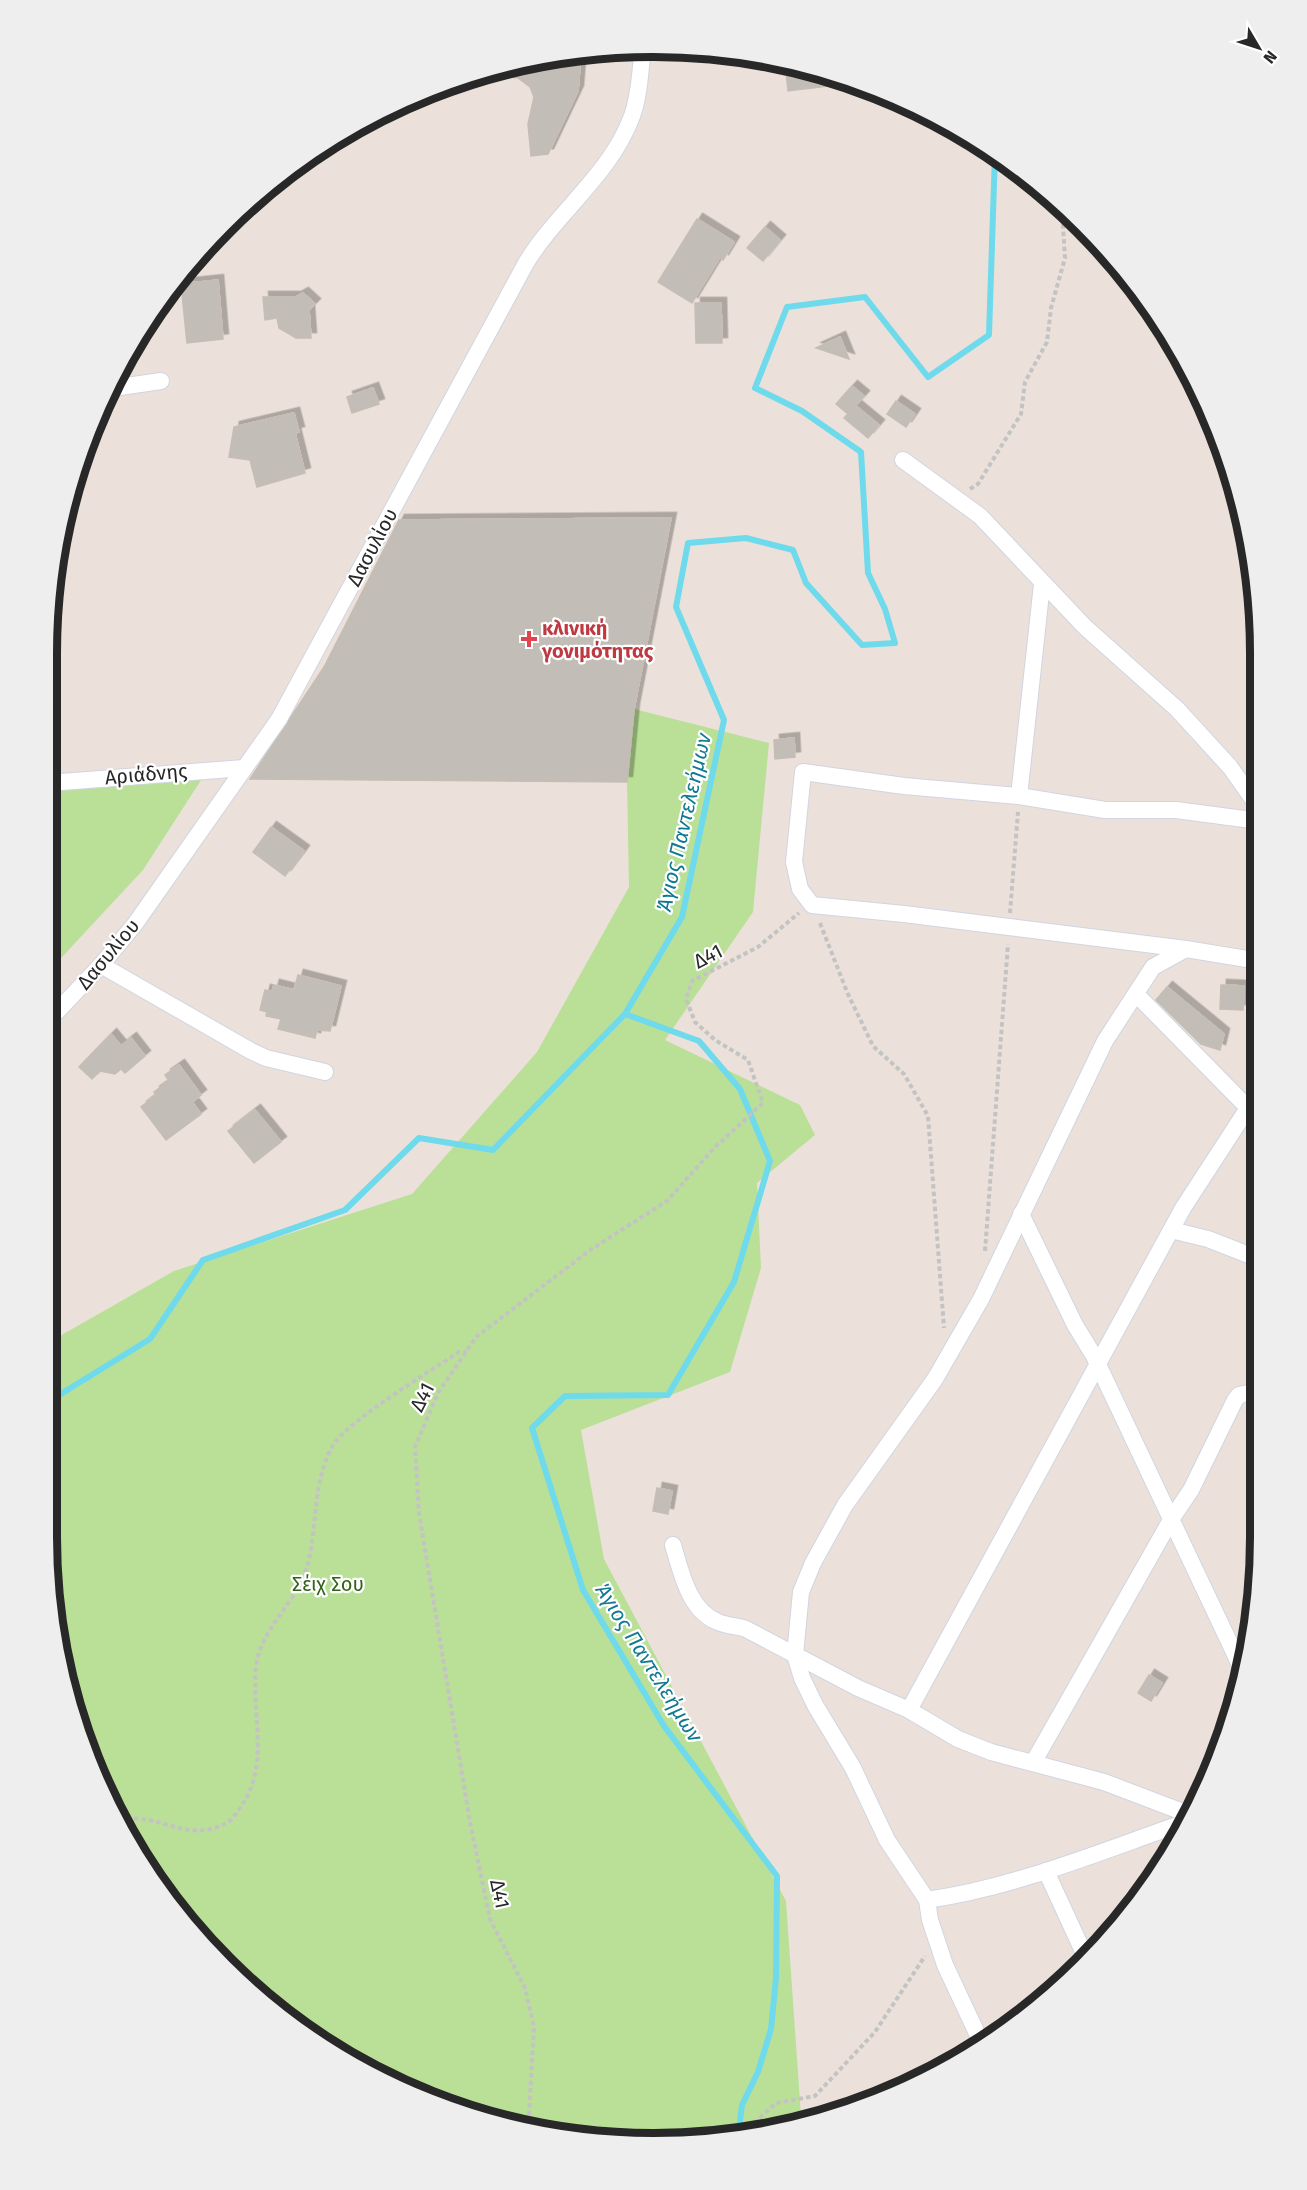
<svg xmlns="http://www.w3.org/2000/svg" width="1307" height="2190" font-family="'Fira Sans',sans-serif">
<defs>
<filter id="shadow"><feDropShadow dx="5.5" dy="-5.5" stdDeviation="0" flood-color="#0004"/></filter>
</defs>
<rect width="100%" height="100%" fill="#ebe1da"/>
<g fill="#bae097">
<path d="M634 709 769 743 753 912 665 1040 800 1105 815 1135 757 1183 761 1268 730 1372 581 1430 604 1559 786 1901 801 2116 808 2121 733 2138 653 2143 535 2132 459 2111 385 2081 284 2018 172 1906 109 1805 79 1731 52 1616 51 1341 174 1271 412 1194 537 1052 629 887 627 782Z"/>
<path d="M169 777H203L143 870 49 971V791Z"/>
</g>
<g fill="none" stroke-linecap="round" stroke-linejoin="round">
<g stroke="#6fdaeb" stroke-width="6">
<path d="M51 1400 150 1339 203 1260 345 1210 419 1138 493 1150 625 1014"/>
<path d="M738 2137 742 2105 758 2072 771 2029 776 1978 777 1876 664 1726 583 1590 532 1428 565 1396 668 1395 734 1282 770 1161 740 1089 699 1041 625 1014 682 917 724 720 676 607 688 543 746 538 793 550 806 583 862 645 895 643 885 609 868 573 861 452 802 411 755 388 787 307 865 297 928 377 989 335 995 153"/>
</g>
</g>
<g fill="#c2bdb6" stroke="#c6bdb4" stroke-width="1.5" filter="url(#shadow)">
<path d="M581 54 578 91 548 154 531 156 528 124 534 97 530 87 518 78 484 74 535 58Z"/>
<path d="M785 62 853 83 788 91Z"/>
<path d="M697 219 734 242 723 260 720 257 692 303 658 282Z"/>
<path d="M765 227 780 240 763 261 747 248Z"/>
<path d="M218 280 223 339 187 343 181 284Z"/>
<path d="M303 293 315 304 309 310 311 338H296L279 328 277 318 265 320 263 297H296Z"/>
<path d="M695 303H721L722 343H696Z"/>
<path d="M840 337 849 359 816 348Z"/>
<path d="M852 386 864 396 848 414 836 404Z"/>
<path d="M373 388 379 404 352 413 347 397Z"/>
<path d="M896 401 915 414 906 427 887 414Z"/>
<path d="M856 406 879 425 868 438 844 418Z"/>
<path d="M294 413 299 432 295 433 305 473 257 487 250 460 229 457 234 427Z"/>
<path d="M671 518 634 709 627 782 250 779 324 667 399 520Z"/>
<path d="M794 738 795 757 775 759 774 740Z"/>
<path d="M271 827 304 851 285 876 253 852Z"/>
<path d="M298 975 341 986 330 1031 317 1030 315 1038 278 1029 281 1019 266 1016 267 1012 260 1010 265 990 272 992 274 985 294 990Z"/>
<path d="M1221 985 1244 986 1243 1010 1220 1009Z"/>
<path d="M1167 987 1224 1034 1220 1050 1201 1044 1156 1000Z"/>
<path d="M111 1034 121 1046 131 1038 145 1056 125 1073 121 1069 115 1074 100 1071 92 1079 79 1067Z"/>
<path d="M179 1065 201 1095 192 1102 201 1114 166 1140 141 1107 156 1095 154 1092 169 1081 165 1075Z"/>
<path d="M255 1110 281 1142 254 1163 228 1131Z"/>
<path d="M657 1488 672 1491 668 1514 653 1511Z"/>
<path d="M1149 1675 1162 1683 1151 1701 1138 1693Z"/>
</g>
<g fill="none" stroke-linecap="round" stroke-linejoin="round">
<g stroke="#d0d5e1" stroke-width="18">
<g id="minor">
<path d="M113 388 161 381"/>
<path d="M903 460 980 516 1085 627 1177 709 1230 767 1259 808"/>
<path d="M48 783 244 768"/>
<path d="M1019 796 1042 584"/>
<path d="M1259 821 1176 810H1105L1019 796 904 786 803 772 794 862 800 889 812 905 904 914 1186 949 1259 961"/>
<path d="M101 965 251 1051 266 1058 325 1072"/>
<path d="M1136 994 1259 1119"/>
<path d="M49 1020 101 965 135 924 279 719 526 263C557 212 611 174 632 116 640 94 640 70 643 48"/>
<path d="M1021 1214 1075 1325 1094 1356 1241 1667"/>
<path d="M1171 1230 1208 1239 1259 1259"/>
<path d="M673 1545C681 1572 689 1611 718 1622 727 1626 737 1626 746 1629L858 1688 909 1710 958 1739 991 1752 1104 1782 1188 1814"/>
<path d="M909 1710 1183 1208 1248 1108"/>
<path d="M1033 1763 1172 1518 1191 1490 1235 1400 1239 1395 1258 1391 1255 1379 1259 1364"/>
<path d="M1046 1871 1087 1960"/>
<path d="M927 1900C1016 1887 1099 1852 1183 1823"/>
<path d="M982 2044 945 1965 930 1920 927 1900 887 1840 853 1768 815 1705 802 1678 795 1655 801 1592 813 1563 845 1505 935 1379 981 1299 1105 1041 1153 967 1186 949"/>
</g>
</g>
<g stroke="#c3c3c3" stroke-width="4" stroke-dasharray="4.5 3" stroke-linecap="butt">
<path d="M970 489 978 484 1021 414 1025 382 1047 342 1051 308 1065 258 1062 211"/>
<path d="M1010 913 1018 812"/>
<path d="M820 923 847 992 873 1046 904 1074 928 1116 944 1328"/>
<path d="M985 1251 1008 944"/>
<path d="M119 1820C162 1811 185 1846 228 1822 233 1819 236 1813 240 1808 271 1765 251 1716 256 1667 260 1628 297 1603 307 1567 318 1527 312 1483 332 1447 344 1423 432 1370 459 1352H466"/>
<path d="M528 2130 534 2027 525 1988 490 1919 470 1822 419 1513 415 1447 438 1393 476 1337 593 1248 667 1201 714 1148 763 1103 748 1060 715 1040 695 1022 686 999 692 981 758 947 799 913"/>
<path d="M748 2135V2128L776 2103 815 2096 875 2032 925 1956"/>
</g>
<use href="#minor" stroke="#fff" stroke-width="16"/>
</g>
<path fill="#e0444e" stroke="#fff" stroke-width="2" d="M526 630h6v6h6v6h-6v6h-6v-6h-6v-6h6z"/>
<g text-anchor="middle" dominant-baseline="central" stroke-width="4.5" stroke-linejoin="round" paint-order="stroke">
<g font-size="20" fill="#282828" stroke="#fff">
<text transform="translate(372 547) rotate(-62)">Δασυλίου</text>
<text transform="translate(146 774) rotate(-5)">Αριάδνης</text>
<text transform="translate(108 954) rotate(-50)">Δασυλίου</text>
<text transform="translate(708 956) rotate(-27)">Δ41</text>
<text transform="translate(422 1397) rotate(-63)">Δ41</text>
<text transform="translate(500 1894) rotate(78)">Δ41</text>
</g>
<g font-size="20" font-weight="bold" fill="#be3a42" stroke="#fff" text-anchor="start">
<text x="542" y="628">κλινική<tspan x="542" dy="23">γονιμότητας</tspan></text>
</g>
<g font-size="20" fill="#33621b" stroke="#fff">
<text x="328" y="1584">Σέιχ Σου</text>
</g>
<g font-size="21" font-style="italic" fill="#117894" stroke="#fff">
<text transform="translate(684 822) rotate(-77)">Άγιος Παντελεήμων</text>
<text transform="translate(649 1663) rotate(58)">Άγιος Παντελεήμων</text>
</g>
</g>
<path d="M0 0H1307V2190H0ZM653 57H654A596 596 0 0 1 1250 653V1537A596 596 0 0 1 654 2133H653A596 596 0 0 1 57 1537V653A596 596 0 0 1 653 57Z" fill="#eee" fill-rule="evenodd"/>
<path fill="none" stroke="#282828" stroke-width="8" d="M653 57H654A596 596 0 0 1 1250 653V1537A596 596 0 0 1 654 2133H653A596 596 0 0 1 57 1537V653A596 596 0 0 1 653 57Z"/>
<g transform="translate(1259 48) rotate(129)" stroke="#ffffff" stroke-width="4.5" paint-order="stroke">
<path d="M0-4.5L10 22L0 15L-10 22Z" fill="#282828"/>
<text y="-9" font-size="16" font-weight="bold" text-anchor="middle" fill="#282828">N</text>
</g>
</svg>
